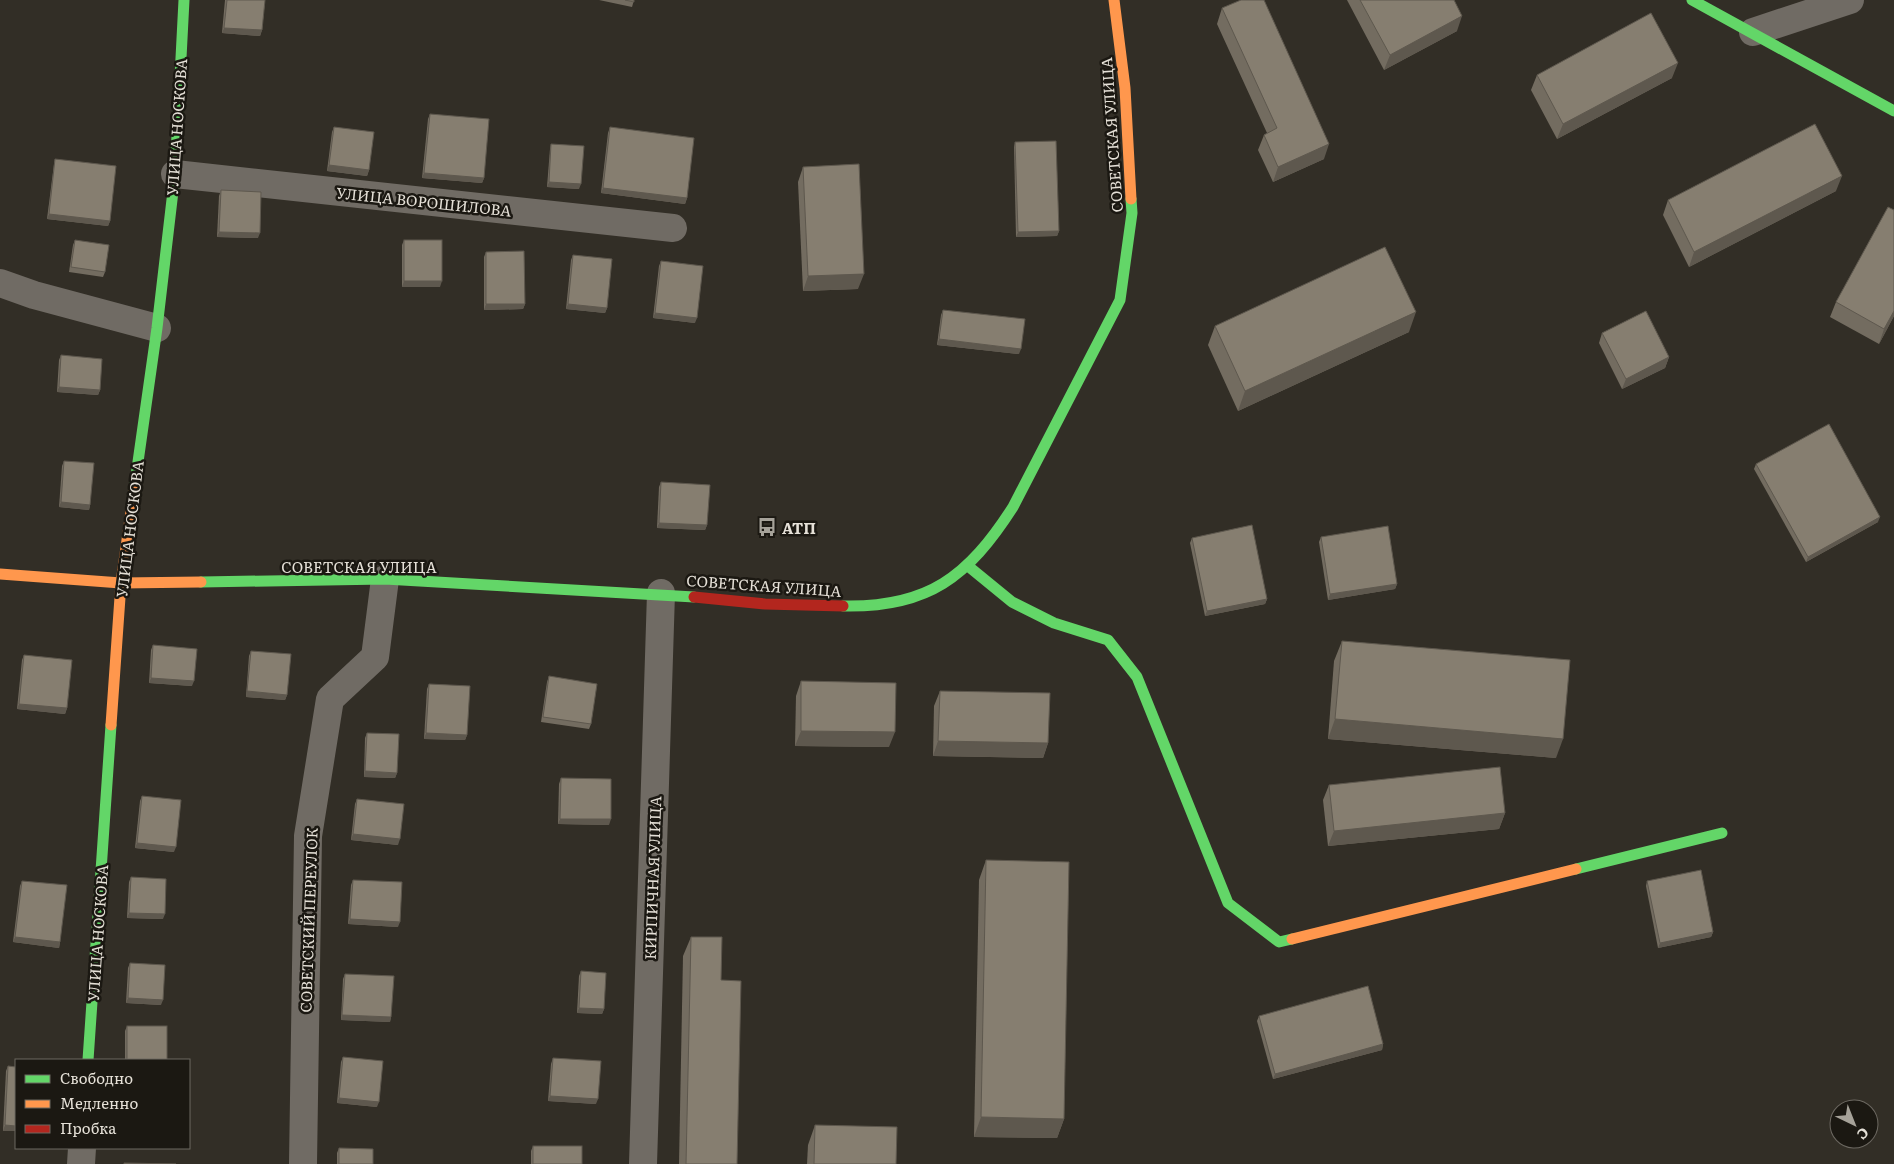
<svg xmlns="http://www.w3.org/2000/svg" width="1894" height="1164" font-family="Literata,serif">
<rect width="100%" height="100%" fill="#322e26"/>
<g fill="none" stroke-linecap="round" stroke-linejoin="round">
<g stroke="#706b64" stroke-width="28">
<path d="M1753 32 1850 0"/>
<path d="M175 174 673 228"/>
<path d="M0 283 34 295 157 328"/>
<path d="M81 1164 82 1148"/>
<path d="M303 1164 308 836 330 699 375 657 385 579"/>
<path d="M643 1164 661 593"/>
</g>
<g stroke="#63d668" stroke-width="11">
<path d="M1692 0 1894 111"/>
<path d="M134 490 157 328 175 174 184 0"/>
<path d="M968 566 1012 602 1054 623 1108 640 1137 677 1228 903 1279 942 1292 939"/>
<path d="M201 582 385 579 694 597"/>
<path d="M843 606C928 608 968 577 1013 507L1120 300 1132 213 1131 199"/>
<path d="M1576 869 1722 833"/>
<path d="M88 1060 111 725"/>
</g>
<g stroke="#ff974d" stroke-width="11">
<path d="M1114 0 1125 88 1131 199"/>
<path d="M0 574 121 583 201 582"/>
<path d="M111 725 121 583 134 490"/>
<path d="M1292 939 1576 869"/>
</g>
<path stroke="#b3261e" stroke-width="11" d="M694 597 765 604 843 606"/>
</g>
<g fill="#736c60">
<path d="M225 0H265L262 30 260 36 222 33Z"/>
<path d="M599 0H634L632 7Z"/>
<path d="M1347 0H1454L1457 31 1384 70Z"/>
<path d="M1222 8 1324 159 1273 182 1258 150 1264 135 1267 133 1217 24Z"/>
<path d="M1537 75 1672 78 1557 139 1531 90Z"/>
<path d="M430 114 484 178 482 183 422 178 428 119Z"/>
<path d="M334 127 369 170 367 176 327 171 332 132Z"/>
<path d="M610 127 687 198 685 204 601 193 608 133Z"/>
<path d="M1015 142 1059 231 1057 236 1016 237 1014 147Z"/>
<path d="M551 144 579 189 547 187 550 149Z"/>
<path d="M55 159 110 221 108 226 47 219 54 164Z"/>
<path d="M803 167 858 289 803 291 798 182Z"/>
<path d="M221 190 258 238 217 237 219 196Z"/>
<path d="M1836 191 1689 267 1663 215 1668 200Z"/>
<path d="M1894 210V316L1879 344 1830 317 1836 302Z"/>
<path d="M75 240 105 272 103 277 69 272 73 245Z"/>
<path d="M404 240 440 287H402V245Z"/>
<path d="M486 252 525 304 523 309 484 310V257Z"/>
<path d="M573 255 607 308 605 313 566 309 571 260Z"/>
<path d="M661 261 695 323 653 318 659 266Z"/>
<path d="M943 310 1019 354 937 345 941 315Z"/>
<path d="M1215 326 1409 332 1238 411 1208 345Z"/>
<path d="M1602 333 1669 357 1665 368 1622 389 1599 343Z"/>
<path d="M61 355 100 390 98 395 57 392 59 360Z"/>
<path d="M64 461 90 505 89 510 59 507 62 466Z"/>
<path d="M1756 464 1878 522 1806 562 1754 469Z"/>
<path d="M661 482 707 525 705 530 657 528 659 487Z"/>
<path d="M1321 537 1397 584 1395 589 1328 600 1319 542Z"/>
<path d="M1192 538 1267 599 1265 604 1205 616 1190 543Z"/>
<path d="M1342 641 1556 758 1328 739 1334 661Z"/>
<path d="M153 645 192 686 149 683 151 650Z"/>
<path d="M251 651 287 695 285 700 246 697 249 656Z"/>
<path d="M24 655 67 708 65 714 17 709 22 660Z"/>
<path d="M549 676 591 724 589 729 541 722 547 682Z"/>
<path d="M801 681 889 747 795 746 796 696Z"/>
<path d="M429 684 467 735 465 740 424 739 427 689Z"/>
<path d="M940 691 1048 743 1043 758 933 756 934 706Z"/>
<path d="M367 733 397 773 395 778 364 777 365 738Z"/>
<path d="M561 778 609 825 558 824 559 784Z"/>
<path d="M1329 785 1505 813 1499 829 1328 846 1323 800Z"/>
<path d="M142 796 174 852 135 848 140 801Z"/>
<path d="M357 799 398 845 351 840 355 804Z"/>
<path d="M986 860 1064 1119 1057 1138 974 1137 979 880Z"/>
<path d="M131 877 163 919 127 918 129 882Z"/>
<path d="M353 880 398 927 348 924 351 885Z"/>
<path d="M22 881 60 942 59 948 13 942 20 886Z"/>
<path d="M1647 881 1713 932 1711 937 1658 948 1646 886Z"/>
<path d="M691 937 721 980 737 1164H679L683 956Z"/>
<path d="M130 963 161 1005 126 1003 128 968Z"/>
<path d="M581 971 604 1009 602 1014 577 1013 579 976Z"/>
<path d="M345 974 391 1017 390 1022 341 1020 343 979Z"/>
<path d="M1259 1016 1383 1044 1382 1050 1273 1079 1257 1021Z"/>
<path d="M127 1026 167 1060H125V1031Z"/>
<path d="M343 1057 377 1107 337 1103 341 1062Z"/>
<path d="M553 1058 596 1104 548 1101 551 1064Z"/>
<path d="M8 1066 16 1131H3L6 1071Z"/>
<path d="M815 1125 896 1164H807L808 1145Z"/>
<path d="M533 1146 582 1164H531V1151Z"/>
<path d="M339 1148 373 1164H337V1153Z"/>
</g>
<g fill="#5e584e">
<path d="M1462 16 1457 31 1384 70 1390 55Z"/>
<path d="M224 28 262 30 260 36 222 33Z"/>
<path d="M1678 63 1672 78 1557 139 1563 124Z"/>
<path d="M1329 144 1324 159 1273 182 1278 167Z"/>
<path d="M329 165 369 170 367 176 327 171Z"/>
<path d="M424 173 484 178 482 183 422 178Z"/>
<path d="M1842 176 1836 191 1689 267 1694 252Z"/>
<path d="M549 182 581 184 579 189 547 187Z"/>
<path d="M603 188 687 198 685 204 601 193Z"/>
<path d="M49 214 110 221 108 226 47 219Z"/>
<path d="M1059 231 1057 236 1016 237 1018 232Z"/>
<path d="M219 232 260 233 258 238 217 237Z"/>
<path d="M864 274 858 289 803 291 808 276Z"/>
<path d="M404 281H442L440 287H402Z"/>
<path d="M486 304H525L523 309 484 310Z"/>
<path d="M568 304 607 308 605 313 566 309Z"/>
<path d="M1894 311V316L1879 344 1884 329Z"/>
<path d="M1416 312 1409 332 1238 411 1245 391Z"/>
<path d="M655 313 697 318 695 323 653 318Z"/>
<path d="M939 339 1021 349 1019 354 937 345Z"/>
<path d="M1669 357 1665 368 1622 389 1626 379Z"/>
<path d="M59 387 100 390 98 395 57 392Z"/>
<path d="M61 502 90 505 89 510 59 507Z"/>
<path d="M1880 517 1878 522 1806 562 1808 557Z"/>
<path d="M659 523 707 525 705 530 657 528Z"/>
<path d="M1397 584 1395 589 1328 600 1330 594Z"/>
<path d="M1267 599 1265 604 1205 616 1207 611Z"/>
<path d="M151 678 194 681 192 686 149 683Z"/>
<path d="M247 691 287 695 285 700 246 697Z"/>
<path d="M19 704 67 708 65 714 17 709Z"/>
<path d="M1335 719 1563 739 1556 758 1328 739Z"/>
<path d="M801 731 895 732 889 747 795 746Z"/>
<path d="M426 733 467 735 465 740 424 739Z"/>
<path d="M938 741 1048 743 1043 758 933 756Z"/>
<path d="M365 771 397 773 395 778 364 777Z"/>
<path d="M1505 813 1499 829 1328 846 1334 831Z"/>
<path d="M560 819H611L609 825 558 824Z"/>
<path d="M353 834 400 839 398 845 351 840Z"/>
<path d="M137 843 176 847 174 852 135 848Z"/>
<path d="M129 913 165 914 163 919 127 918Z"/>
<path d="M350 919 400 922 398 927 348 924Z"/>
<path d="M1713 932 1711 937 1658 948 1660 943Z"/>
<path d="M15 937 60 942 59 948 13 942Z"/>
<path d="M128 998 163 1000 161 1005 126 1003Z"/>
<path d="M579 1008 604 1009 602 1014 577 1013Z"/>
<path d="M342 1015 391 1017 390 1022 341 1020Z"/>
<path d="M1383 1044 1382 1050 1273 1079 1275 1074Z"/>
<path d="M550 1096 598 1099 596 1104 548 1101Z"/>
<path d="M339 1098 379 1102 377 1107 337 1103Z"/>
<path d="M981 1117 1064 1119 1057 1138 974 1137Z"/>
<path d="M5 1125 16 1126V1131H3Z"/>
</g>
<g fill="#867e70" stroke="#5e584e">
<path d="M227 0H265L262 30 224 28Z"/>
<path d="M625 0H634V2Z"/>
<path d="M1241 0H1264L1329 144 1278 167 1264 135 1277 128 1222 8Z"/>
<path d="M1360 0H1454L1462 16 1390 55Z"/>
<path d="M1651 13 1678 63 1563 124 1537 75Z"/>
<path d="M430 114 489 119 484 178 424 173Z"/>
<path d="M1815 124 1842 176 1694 252 1668 200Z"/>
<path d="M334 127 374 132 369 170 329 165Z"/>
<path d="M610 127 694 138 687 198 603 188Z"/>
<path d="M1056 141 1059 231 1018 232 1015 142Z"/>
<path d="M551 144 584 146 581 184 549 182Z"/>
<path d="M55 159 116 166 110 221 49 214Z"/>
<path d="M859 164 864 274 808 276 803 167Z"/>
<path d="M221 190 261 192 260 233 219 232Z"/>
<path d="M1888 207 1894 210V311L1884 329 1836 302Z"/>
<path d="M75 240 109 245 105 272 71 267Z"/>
<rect x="404" y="240" width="38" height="41"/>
<path d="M1385 247 1416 312 1245 391 1215 326Z"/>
<path d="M524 251 525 304H486V252Z"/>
<path d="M573 255 612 259 607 308 568 304Z"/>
<path d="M661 261 703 266 697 318 655 313Z"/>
<path d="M943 310 1025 319 1021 349 939 339Z"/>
<path d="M1646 311 1669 357 1626 379 1602 333Z"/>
<path d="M61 355 102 359 100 390 59 387Z"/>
<path d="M1829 424 1880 517 1808 557 1756 464Z"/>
<path d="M64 461 94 463 90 505 61 502Z"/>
<path d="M661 482 710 485 707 525 659 523Z"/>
<path d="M1252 525 1267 599 1207 611 1192 538Z"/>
<path d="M1388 526 1397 584 1330 594 1321 537Z"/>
<path d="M1342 641 1570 660 1563 739 1335 719Z"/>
<path d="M153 645 197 649 194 681 151 678Z"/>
<path d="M251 651 291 654 287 695 247 691Z"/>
<path d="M24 655 72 660 67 708 19 704Z"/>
<path d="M549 676 597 684 591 724 543 717Z"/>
<path d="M801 681 896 683 895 732 801 731Z"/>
<path d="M429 684 470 686 467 735 426 733Z"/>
<path d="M940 691 1050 693 1048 743 938 741Z"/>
<path d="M367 733 399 734 397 773 365 771Z"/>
<path d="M1500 767 1505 813 1334 831 1329 785Z"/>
<path d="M561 778 611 779V819H560Z"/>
<path d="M142 796 181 800 176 847 137 843Z"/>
<path d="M357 799 404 804 400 839 353 834Z"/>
<path d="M986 860 1069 862 1064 1119 981 1117Z"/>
<path d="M1701 870 1713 932 1660 943 1647 881Z"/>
<path d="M131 877 166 879 165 914 129 913Z"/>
<path d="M353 880 402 882 400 922 350 919Z"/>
<path d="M22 881 67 885 60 942 15 937Z"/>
<path d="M691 937H722L721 980 741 981 737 1164H686Z"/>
<path d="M130 963 165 965 163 1000 128 998Z"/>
<path d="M581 971 606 973 604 1009 579 1008Z"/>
<path d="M345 974 394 976 391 1017 342 1015Z"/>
<path d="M1368 986 1383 1044 1275 1074 1259 1016Z"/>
<rect x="127" y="1026" width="40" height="34"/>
<path d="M343 1057 383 1061 379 1102 339 1098Z"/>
<path d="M553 1058 601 1061 598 1099 550 1096Z"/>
<path d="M8 1066 16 1067V1126L5 1125Z"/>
<path d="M815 1125 897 1127 896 1164H814Z"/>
<rect x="533" y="1146" width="49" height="18"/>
<path d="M339 1148 373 1149V1164H339Z"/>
<path d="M124 1163 176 1164H124Z"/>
</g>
<defs>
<g id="bus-bare" transform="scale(1.5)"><path d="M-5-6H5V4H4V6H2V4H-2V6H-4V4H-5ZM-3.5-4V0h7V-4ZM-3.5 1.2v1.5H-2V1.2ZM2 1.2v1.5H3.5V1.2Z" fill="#a6a299" stroke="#1b1812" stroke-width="2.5" paint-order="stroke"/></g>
</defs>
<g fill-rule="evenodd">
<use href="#bus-bare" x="767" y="527"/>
</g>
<g text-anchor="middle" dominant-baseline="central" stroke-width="5" stroke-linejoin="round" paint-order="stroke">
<g font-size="15" fill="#e5e0d7" stroke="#1b1812">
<text transform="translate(176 127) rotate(-86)">УЛИЦА НОСКОВА</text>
<text transform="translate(1111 135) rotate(-94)">СОВЕТСКАЯ УЛИЦА</text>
<text transform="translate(424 201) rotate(6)">УЛИЦА ВОРОШИЛОВА</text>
<text transform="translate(129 529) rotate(-83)">УЛИЦА НОСКОВА</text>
<text x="359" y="566">СОВЕТСКАЯ УЛИЦА</text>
<text transform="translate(764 585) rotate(4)">СОВЕТСКАЯ УЛИЦА</text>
<text transform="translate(652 878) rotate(-88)">КИРПИЧНАЯ УЛИЦА</text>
<text transform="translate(308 920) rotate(-88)">СОВЕТСКИЙ ПЕРЕУЛОК</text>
<text transform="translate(97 933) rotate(-86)">УЛИЦА НОСКОВА</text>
</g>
<g font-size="15" font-weight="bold" fill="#e5e0d7" stroke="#1b1812" text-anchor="start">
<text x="782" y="527">АТП</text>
</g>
</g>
<rect x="15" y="1059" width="175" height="90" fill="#1b1812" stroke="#6c6861"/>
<rect x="25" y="1075" width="25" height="8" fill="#63d668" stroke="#6c6861"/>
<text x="60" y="1084" font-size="15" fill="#e5e0d7">Свободно</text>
<rect x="25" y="1100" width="25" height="8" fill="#ff974d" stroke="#6c6861"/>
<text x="60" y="1109" font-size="15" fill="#e5e0d7">Медленно</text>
<rect x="25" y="1125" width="25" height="8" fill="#b3261e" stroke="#6c6861"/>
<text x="60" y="1134" font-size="15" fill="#e5e0d7">Пробка</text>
<g transform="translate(1854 1124) rotate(137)"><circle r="24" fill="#1b1812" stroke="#6c6861"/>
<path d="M0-4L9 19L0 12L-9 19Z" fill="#a6a299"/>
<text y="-8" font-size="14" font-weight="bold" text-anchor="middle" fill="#e5e0d7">С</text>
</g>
</svg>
